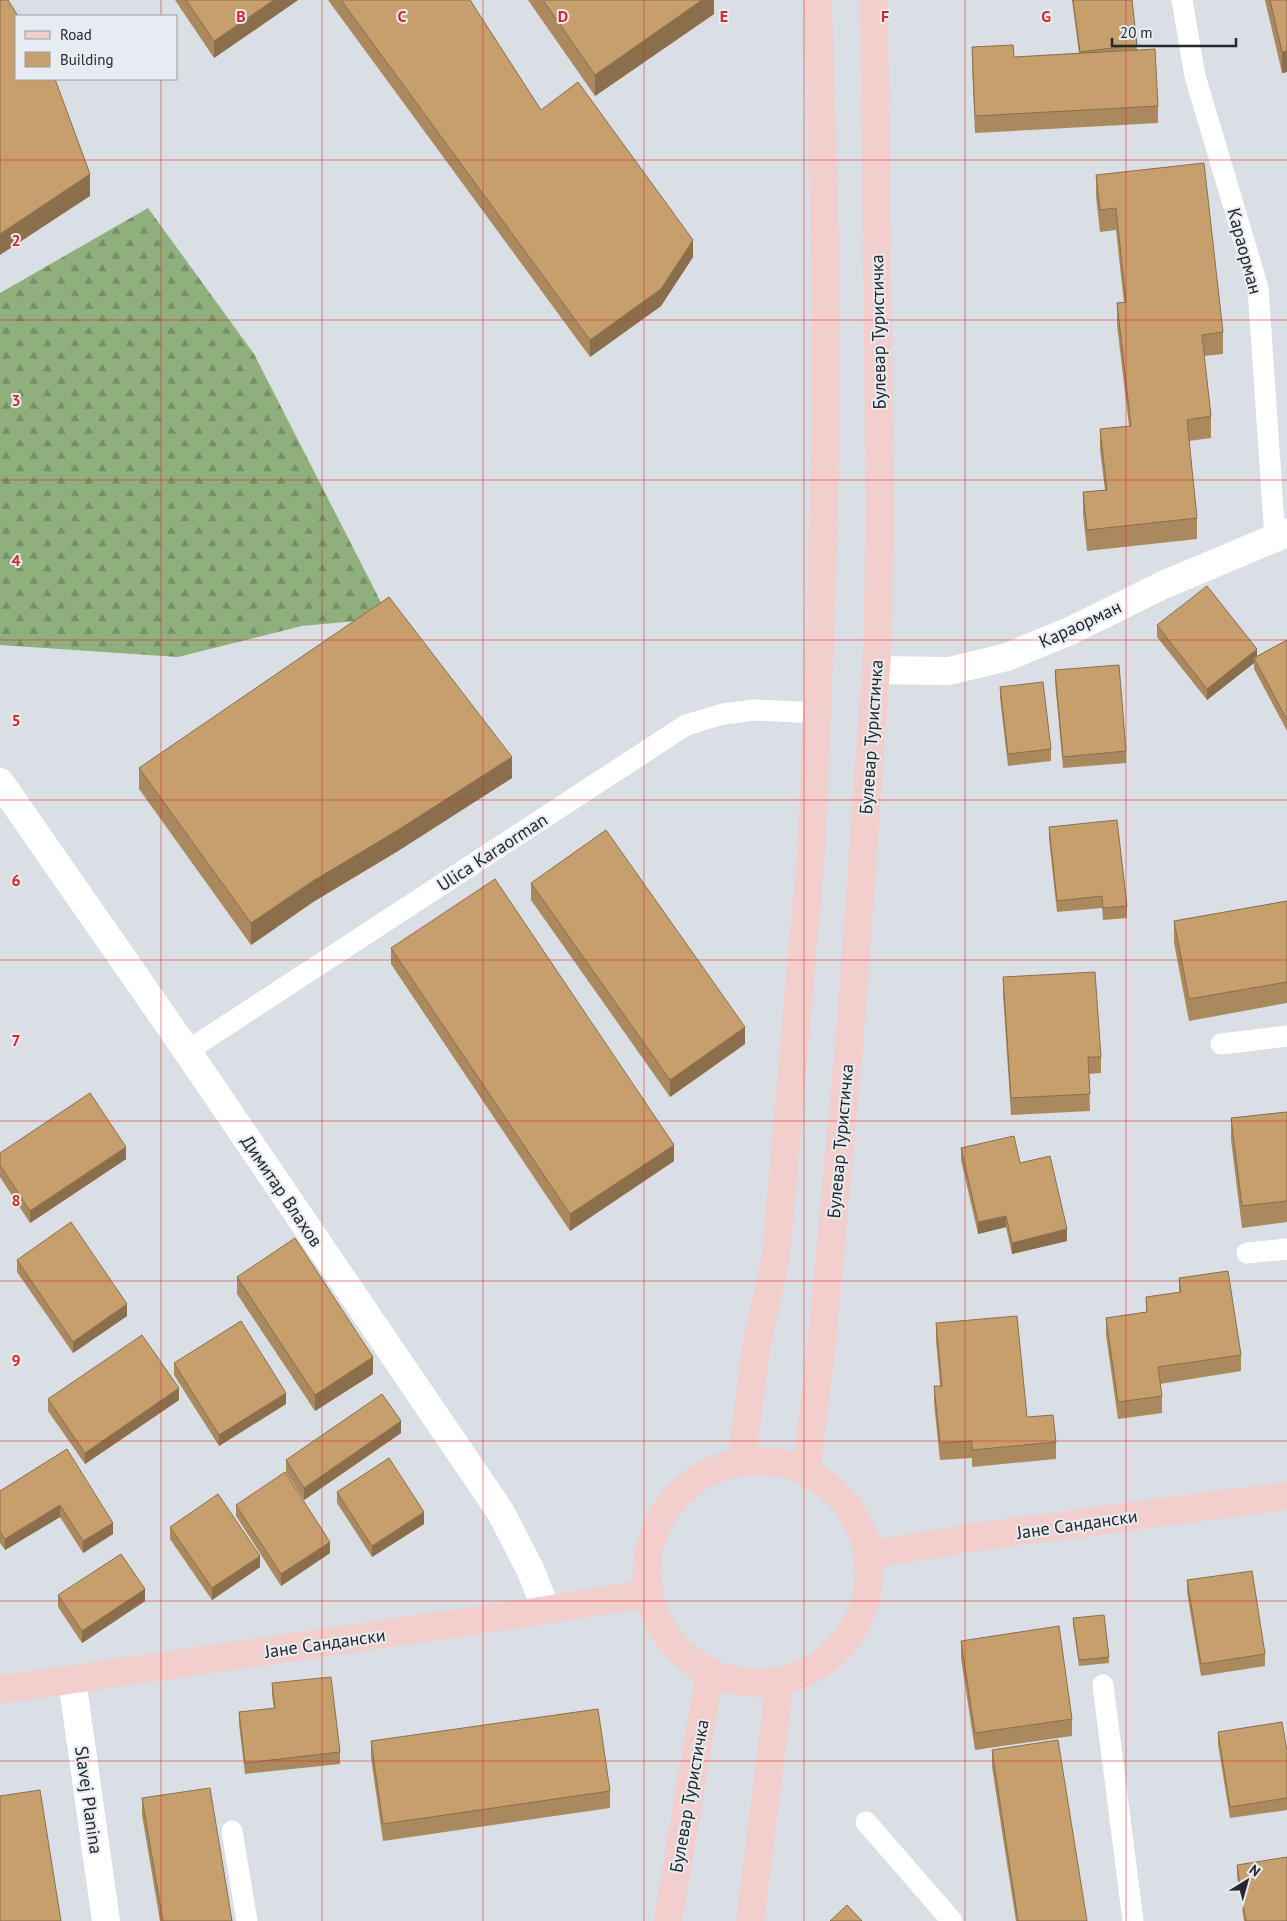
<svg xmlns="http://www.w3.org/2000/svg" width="1287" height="1921" font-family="'PT Sans',sans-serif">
<defs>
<pattern id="forest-firs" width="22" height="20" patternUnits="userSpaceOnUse" patternTransform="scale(1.25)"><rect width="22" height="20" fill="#8fb07c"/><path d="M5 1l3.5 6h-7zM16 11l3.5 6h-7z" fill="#758f66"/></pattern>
</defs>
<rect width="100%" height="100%" fill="#d9dfe4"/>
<path fill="url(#forest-firs)" d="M148 208 254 354 389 618 302 626 178 657 0 645V293Z"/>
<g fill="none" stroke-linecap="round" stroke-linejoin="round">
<g stroke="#fff" stroke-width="21">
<path d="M1182 0 1195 76 1258 288 1275 538"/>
<path d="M1221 1044 1287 1036"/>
<path d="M187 1051 686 725 723 714 755 710 817 713"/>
<path d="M1247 1253 1287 1249"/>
<path d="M1103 1685 1133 1921"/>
<path d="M866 1822 952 1921"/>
<path d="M232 1831 247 1921"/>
</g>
<g stroke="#fff" stroke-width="28">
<path d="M876 670 949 671 1007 657 1072 630 1163 585 1287 533"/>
<path d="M0 782 187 1051 500 1511 531 1571 546 1610"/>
<path d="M72 1680 106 1921"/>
</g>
<g stroke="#f2cecc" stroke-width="28">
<circle cx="758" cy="1572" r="111"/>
<path d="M741 1463 757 1343 776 1256 811 853 820 642 826 423 825 240 818 0"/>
<path d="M806 1472 822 1342 850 1036 877 654 880 520 874 0"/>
<path d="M867 1555 990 1535 1287 1496"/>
<path d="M0 1690 546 1610 650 1593"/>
<path d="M668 1921 710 1671"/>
<path d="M750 1921 780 1681"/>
</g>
</g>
<g fill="#ab895e">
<path d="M175 0H298L214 58Z"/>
<path d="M328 0H470L541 110 693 257 661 306 590 357Z"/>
<path d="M528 0H714V14L595 96Z"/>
<path d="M1072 0H1132L1137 50 1158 106V123L975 133 972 64V47L1014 57 1079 53Z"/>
<path d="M1265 0H1287V72L1282 73Z"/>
<path d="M1096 175 1223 332V354L1204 356 1211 416V438L1189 441 1197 518V539L1087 551 1083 514V492L1105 490 1100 450V429L1129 426 1117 325V303H1124L1116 230 1100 232 1096 196Z"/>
<path d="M1157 625 1257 656 1287 640V731L1254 669V663L1207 700 1157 637Z"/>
<path d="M1055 670 1126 751V763L1063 768 1055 682Z"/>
<path d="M1000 687 1051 749V761L1008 766 1000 698Z"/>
<path d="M139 768 512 778 398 851 313 902 251 945 139 789Z"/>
<path d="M1049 827 1127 906V918L1103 920 1102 908 1057 912 1049 839Z"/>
<path d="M531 883 745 1044 670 1097 531 900Z"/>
<path d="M1287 901V1003L1189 1021 1174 943V921Z"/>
<path d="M391 948 674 1161 570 1231 391 964Z"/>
<path d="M1003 977 1101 1057V1073L1089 1074 1090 1111 1011 1115 1003 994Z"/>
<path d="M1287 1112V1222L1242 1228 1231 1140V1118Z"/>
<path d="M961 1148 1020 1163 1067 1241 1012 1254 1006 1227 978 1234 961 1160Z"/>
<path d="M0 1153 126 1159 30 1223 0 1177Z"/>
<path d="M17 1260 127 1316 73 1353 17 1272Z"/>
<path d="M237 1277 373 1374 315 1411 237 1294Z"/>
<path d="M1179 1278 1241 1355V1371L1160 1384 1162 1396V1413L1118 1419 1106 1335V1318L1146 1312V1297L1179 1292Z"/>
<path d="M936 1323 1027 1417 1056 1442V1459L972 1467V1458L940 1460 934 1403V1386H940L936 1340Z"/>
<path d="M174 1363 286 1404 219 1446 174 1375Z"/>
<path d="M48 1399 179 1400 85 1464 48 1411Z"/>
<path d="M401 1433 304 1500 286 1472V1460Z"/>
<path d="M67 1449 113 1534 83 1553 60 1517 5 1550 0 1543V1491Z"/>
<path d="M337 1492 424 1524 372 1557 337 1503Z"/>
<path d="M236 1505 330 1553 281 1586 236 1516Z"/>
<path d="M170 1527 260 1567 212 1600 170 1539Z"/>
<path d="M1187 1580 1265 1654V1666L1201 1676 1187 1592Z"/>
<path d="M58 1595 145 1601 82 1643 58 1607Z"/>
<path d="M1073 1618 1109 1657V1663L1079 1666 1073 1624Z"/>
<path d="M961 1641 1072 1719V1736L975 1750 961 1658Z"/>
<path d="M272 1683 340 1752V1764L245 1774 239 1724V1712L274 1709 272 1695Z"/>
<path d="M1218 1732 1287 1751V1810L1230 1818 1218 1744Z"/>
<path d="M371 1741 610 1791V1808L383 1841 371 1758Z"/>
<path d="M992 1750 1087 1921H1016L992 1767Z"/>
<path d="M142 1798 232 1921H160L142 1815Z"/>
<path d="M1237 1865 1287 1921H1244L1237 1876Z"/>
</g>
<g fill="#8b6f4c">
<path d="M274 0H298L214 58V41Z"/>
<path d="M702 0H714V14L595 96V75Z"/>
<path d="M1287 51V72L1282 73V52Z"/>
<path d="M90 174V196L0 255V234Z"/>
<path d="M693 240V257L661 306 590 357V340Z"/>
<path d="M1257 649V661L1254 658V663L1207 700V689Z"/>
<path d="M512 757V778L398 851 313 902 251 945V923L313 881Z"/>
<path d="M745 1027V1044L670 1097V1080Z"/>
<path d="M674 1145V1161L570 1231V1214Z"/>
<path d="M126 1147V1159L30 1223V1211Z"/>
<path d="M1006 1216V1227L978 1234V1222Z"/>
<path d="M1067 1229V1241L1012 1254V1243Z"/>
<path d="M127 1304V1316L73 1353V1342Z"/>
<path d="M373 1357V1374L315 1411V1395Z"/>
<path d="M179 1388V1400L85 1464V1453Z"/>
<path d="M286 1393V1404L219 1446V1435Z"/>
<path d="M401 1421V1433L304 1500V1488Z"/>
<path d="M60 1505V1517L5 1550V1539Z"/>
<path d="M424 1512V1524L372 1557V1546Z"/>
<path d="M113 1523V1534L83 1553V1541Z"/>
<path d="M330 1542V1553L281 1586V1574Z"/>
<path d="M260 1556V1567L212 1600V1588Z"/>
<path d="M145 1589V1601L82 1643V1631Z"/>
</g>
<g fill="#c79f6d" stroke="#8b6f4c">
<path d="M0 0H8L18 16H16V79H55L90 174 0 234Z"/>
<path d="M186 0H274L214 41Z"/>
<path d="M341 0H470L541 110 578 82 693 240 661 289 590 340Z"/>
<path d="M543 0H702L595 75Z"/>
<path d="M1073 0H1132L1137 45 1080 52Z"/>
<path d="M1270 0H1287V51L1282 52Z"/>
<path d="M1013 45 1014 57 1155 49 1158 106 975 116 972 47Z"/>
<path d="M1204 163 1223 332 1202 335 1211 416 1187 420 1197 518 1087 530 1083 492 1107 490 1100 429 1131 426 1117 303 1126 302 1116 208 1100 210 1096 175Z"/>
<path d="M1207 586 1257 649 1207 689 1157 625Z"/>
<path d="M389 597 512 757 398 830 313 881 251 923 139 768Z"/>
<path d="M1287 640V720L1254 658Z"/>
<path d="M1119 665 1126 751 1063 757 1055 670Z"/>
<path d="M1043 682 1051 749 1008 754 1000 687Z"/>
<path d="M1117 820 1127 906 1103 908 1102 896 1057 901 1049 827Z"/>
<path d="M606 830 745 1027 670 1080 531 883Z"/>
<path d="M495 879 674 1145 570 1214 391 948Z"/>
<path d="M1287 901V982L1189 999 1174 921Z"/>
<path d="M1095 972 1101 1057H1088L1090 1094 1011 1098 1003 977Z"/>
<path d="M90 1093 126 1147 30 1211 0 1165V1153Z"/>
<path d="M1287 1112V1201L1242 1206 1231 1118Z"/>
<path d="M1014 1136 1020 1163 1050 1156 1067 1229 1012 1243 1006 1216 978 1222 961 1148Z"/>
<path d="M71 1222 127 1304 73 1342 17 1260Z"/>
<path d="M295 1238 373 1357 315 1395 237 1277Z"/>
<path d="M1228 1271 1241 1355 1158 1367 1162 1396 1118 1402 1106 1318 1147 1312 1146 1297 1181 1292 1179 1278Z"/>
<path d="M1017 1316 1027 1417 1053 1415 1056 1442 972 1450V1441L940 1443 934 1386H942L936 1323Z"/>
<path d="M241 1321 286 1393 219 1435 174 1363Z"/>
<path d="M142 1335 179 1388 85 1453 48 1399Z"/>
<path d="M382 1394 401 1421 304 1488 286 1460Z"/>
<path d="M67 1449 113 1523 83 1541 60 1505 5 1539 0 1532V1491Z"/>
<path d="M389 1458 424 1512 372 1546 337 1492Z"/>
<path d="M285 1472 330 1542 281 1574 236 1505Z"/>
<path d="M218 1494 260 1556 212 1588 170 1527Z"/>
<path d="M121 1554 145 1589 82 1631 58 1595Z"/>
<path d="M1252 1571 1265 1654 1201 1664 1187 1580Z"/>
<path d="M1104 1615 1109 1657 1079 1660 1073 1618Z"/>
<path d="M1059 1626 1072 1719 975 1733 961 1641Z"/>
<path d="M331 1677 340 1752 245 1763 239 1712 275 1708 272 1683Z"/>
<path d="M598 1709 610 1791 383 1824 371 1741Z"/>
<path d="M1282 1722 1287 1751V1798L1230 1807 1218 1732Z"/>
<path d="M1058 1740 1087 1921H1018L992 1750Z"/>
<path d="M210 1788 232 1921H163L142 1798Z"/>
<path d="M40 1790 61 1921H0V1796Z"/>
<path d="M1287 1857V1921H1246L1237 1865Z"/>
<path d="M847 1905 862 1921H830Z"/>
</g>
<path fill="none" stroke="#d62828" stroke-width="1" stroke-opacity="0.55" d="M161 0V16M322 0V1921M483 0V1921M644 0V1921M804 0V1921M965 0V1921M1126 0V1921M161 79V1921M0 160H1287M0 320H1287M0 480H1287M0 640H1287M0 800H1287M0 960H1287M0 1121H1287M0 1281H1287M0 1441H1287M0 1601H1287M0 1761H1287"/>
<g text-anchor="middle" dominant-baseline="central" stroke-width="4" stroke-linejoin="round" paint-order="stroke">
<g font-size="18" fill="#26282a" stroke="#e6ecf1">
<text transform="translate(1245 251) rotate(75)">Караорман</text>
<text transform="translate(878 332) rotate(-91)">Булевар Туристичка</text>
<text transform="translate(1080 624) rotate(-25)">Караорман</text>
<text transform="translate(871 737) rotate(-86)">Булевар Туристичка</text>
<text transform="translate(492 852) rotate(-33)">Ulica Karaorman</text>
<text transform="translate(840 1141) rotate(-85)">Булевар Туристичка</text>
<text transform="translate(282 1191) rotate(56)">Димитар Влахов</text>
<text transform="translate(1077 1524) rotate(-8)">Јане Сандански</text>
<text transform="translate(325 1643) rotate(-8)">Јане Сандански</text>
<text transform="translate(689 1796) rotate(-80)">Булевар Туристичка</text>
<text transform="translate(89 1800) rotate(82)">Slavej Planina</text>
</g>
</g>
<g font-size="16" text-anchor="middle" font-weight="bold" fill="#d62828" stroke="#e6ecf1" stroke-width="4" stroke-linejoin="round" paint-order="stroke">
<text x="241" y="22">B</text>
<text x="402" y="22">C</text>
<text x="563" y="22">D</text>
<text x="724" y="22">E</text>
<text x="885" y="22">F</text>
<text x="1046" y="22">G</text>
<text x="16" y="246">2</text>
<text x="16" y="406">3</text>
<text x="16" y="566">4</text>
<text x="16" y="726">5</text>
<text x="16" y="886">6</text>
<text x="16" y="1046">7</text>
<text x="16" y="1206">8</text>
<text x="16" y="1366">9</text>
</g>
<rect x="15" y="15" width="162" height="65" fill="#e6ecf1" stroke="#999ea1"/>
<rect x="25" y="31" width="25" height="8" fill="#f2cecc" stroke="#999ea1"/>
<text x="60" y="40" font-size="15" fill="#26282a">Road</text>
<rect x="25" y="52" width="25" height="15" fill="#c79f6d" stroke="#999ea1"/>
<text x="60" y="65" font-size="15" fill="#26282a">Building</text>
<g transform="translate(1247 1881) rotate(37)" stroke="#e6ecf1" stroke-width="4" paint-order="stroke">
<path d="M0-4L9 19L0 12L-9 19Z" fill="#26282a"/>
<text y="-8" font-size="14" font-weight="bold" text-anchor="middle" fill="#26282a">N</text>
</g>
<path d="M1112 38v8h124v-8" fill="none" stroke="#26282a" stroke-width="2.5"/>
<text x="1120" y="38" font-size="15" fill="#26282a" stroke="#e6ecf1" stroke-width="4" paint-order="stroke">20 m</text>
</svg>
